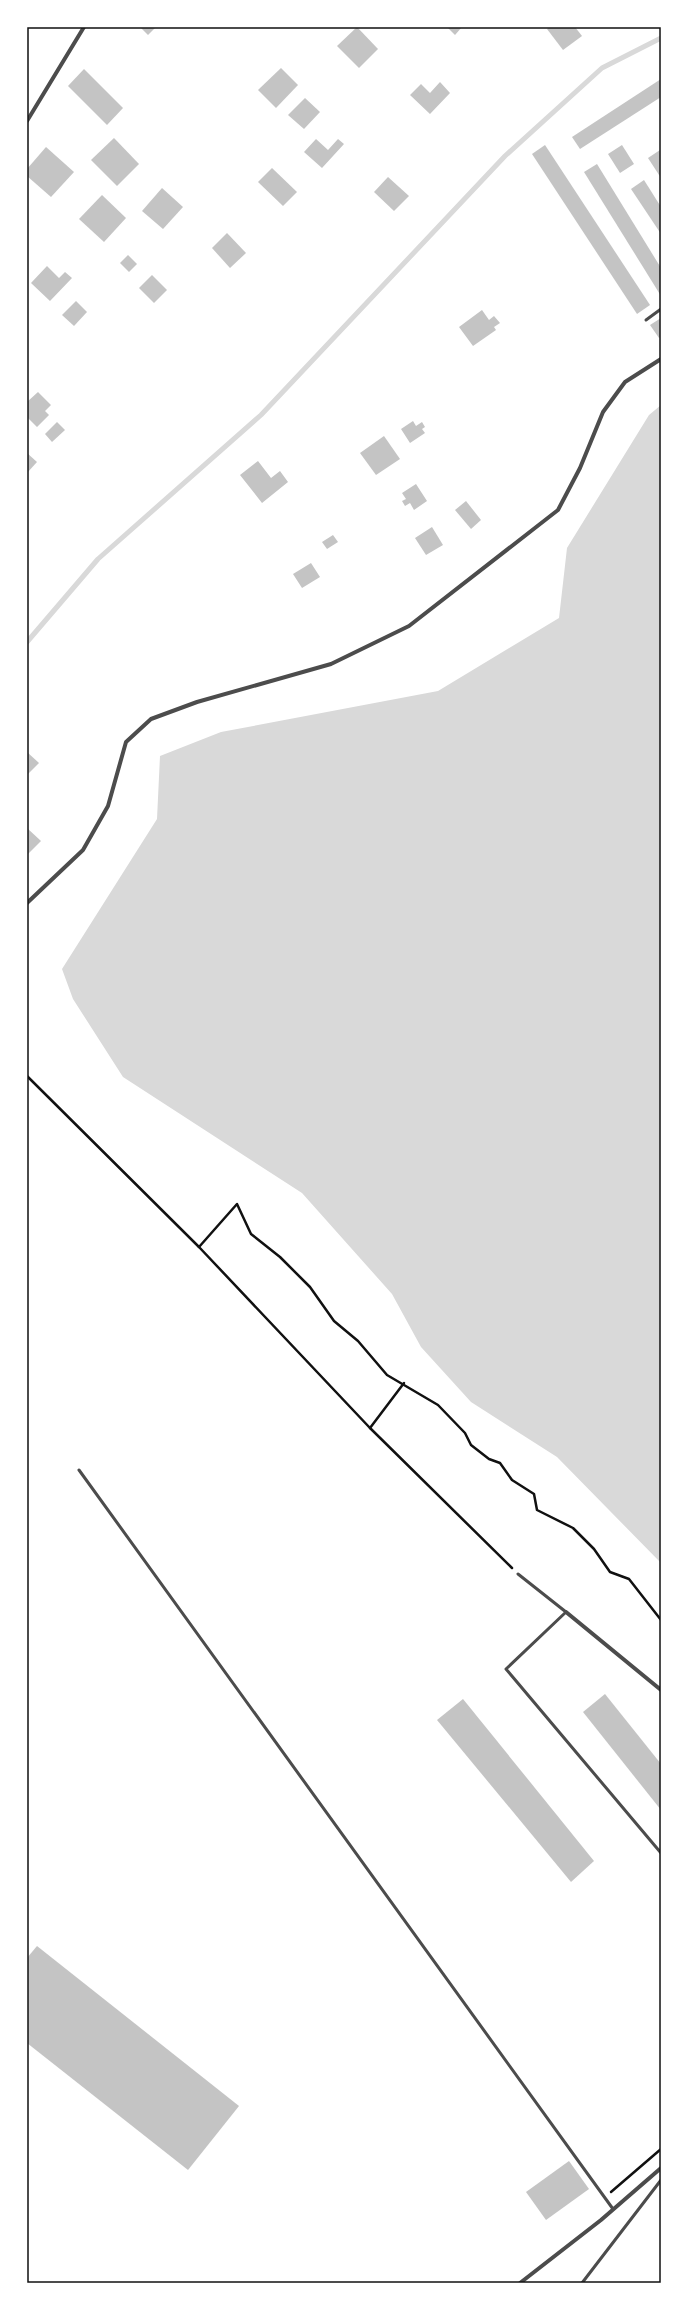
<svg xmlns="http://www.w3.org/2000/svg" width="688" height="2310" font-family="Roboto,sans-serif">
<rect width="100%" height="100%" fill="#fff"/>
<path fill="#d9d9d9" d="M661 405V1563L557 1457 471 1402 421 1347 392 1294 302 1193 123 1077 73 999 62 969 157 819 160 756 221 732 438 691 559 618 567 548 649 415Z"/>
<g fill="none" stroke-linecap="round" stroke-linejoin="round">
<path stroke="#d9d9d9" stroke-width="5" d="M27 642 98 559 261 415 505 156 602 68 661 38"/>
</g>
<g fill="#c4c4c4">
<path d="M140 27H156L148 35Z"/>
<path d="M357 27 378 49 359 68 337 46Z"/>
<path d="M447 27H462L455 35Z"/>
<path d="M550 27H575L582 36 563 50 547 29Z"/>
<path d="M281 68 298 85 276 108 258 90Z"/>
<path d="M84 69 123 108 107 125 68 86Z"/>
<path d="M661 79V97L580 149 572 137Z"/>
<path d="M440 82 450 93 430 114 410 95 421 84 430 93Z"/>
<path d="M305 98 320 112 304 129 288 115Z"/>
<path d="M114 138 139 164 117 186 91 160Z"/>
<path d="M316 139 328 150 338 139 344 144 322 168 304 152Z"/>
<path d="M545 145 650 305 637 314 532 154Z"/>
<path d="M622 145 634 164 620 173 608 154Z"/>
<path d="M46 147 74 172 51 197 27 176V169Z"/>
<path d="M660 150 661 152V178L648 158Z"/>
<path d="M597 164 661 268V296L584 172Z"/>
<path d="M272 168 297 192 283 206 258 182Z"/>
<path d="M388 177 409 196 394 211 374 192Z"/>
<path d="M644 180 661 207V234L631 189Z"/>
<path d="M162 188 183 207 163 229 142 211Z"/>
<path d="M102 195 126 218 104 242 79 219Z"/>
<path d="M227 233 246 253 230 268 212 248Z"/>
<path d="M128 255 137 264 129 272 120 263Z"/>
<path d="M47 266 59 278 65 272 72 278 50 301 31 283Z"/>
<path d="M152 275 167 290 154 303 139 288Z"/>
<path d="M76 301 87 312 74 326 62 315Z"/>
<path d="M482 310 489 320 494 316 500 323 494 327 496 330 473 346 459 327Z"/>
<path d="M661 318V337L659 338 650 325Z"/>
<path d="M38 392 51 405 45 411 49 415 37 427 27 417V402Z"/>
<path d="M413 421 416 426 422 422 425 427 422 429 425 433 410 443 401 429Z"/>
<path d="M57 422 65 430 52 442 45 434Z"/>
<path d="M384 436 400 459 376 475 360 453Z"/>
<path d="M27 453 37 462 27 473Z"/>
<path d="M258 461 271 478 280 471 288 482 262 503 240 475Z"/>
<path d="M416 484 427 501 414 510 410 503 405 506 402 501 406 499 402 493Z"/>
<path d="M466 501 481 520 471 529 455 510Z"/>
<path d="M432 527 443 545 426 555 415 538Z"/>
<path d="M333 535 338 542 327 549 322 542Z"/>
<path d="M311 563 320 577 302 588 293 574Z"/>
<path d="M27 752 39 763 27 775Z"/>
<path d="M27 828 41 841 27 855Z"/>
<path d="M605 1694 661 1764V1810L583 1712Z"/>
<path d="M463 1699 594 1861 571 1882 437 1720Z"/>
<path d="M37 1946 239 2106 188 2170 27 2043V1958Z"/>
<path d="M569 2161 589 2189 546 2220 526 2192Z"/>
</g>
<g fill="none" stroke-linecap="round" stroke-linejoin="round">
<g stroke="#111" stroke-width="2.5">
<path d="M27 1076 199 1247 370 1428 512 1568"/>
<path d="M199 1247 237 1204 251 1234 280 1257 310 1287 334 1321 358 1341 387 1375 438 1405 465 1433 471 1445 489 1459 500 1463 512 1480 534 1494 537 1510 573 1528 594 1549 610 1572 629 1579 661 1620"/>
<path d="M370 1428 404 1383"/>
<path d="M611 2192 661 2149"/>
</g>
<g stroke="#4c4c4c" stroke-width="3">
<path d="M646 320 661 309"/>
<path d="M79 1470 613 2209"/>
<path d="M518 1574 566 1612 506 1669 661 1853"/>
<path d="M582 2283 661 2180"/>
</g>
<g stroke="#4c4c4c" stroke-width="4">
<path d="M27 121 84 27"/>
<path d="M27 903 83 850 108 806 126 742 151 719 197 702 331 664 409 626 558 510 580 468 603 412 625 382 661 359"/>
<path d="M566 1612 661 1690"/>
<path d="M520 2283 601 2220 661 2168"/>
</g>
</g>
<rect width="688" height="2310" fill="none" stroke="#ffffff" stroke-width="56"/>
<rect x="28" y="28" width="632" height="2254" fill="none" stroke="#111" stroke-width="1.5"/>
</svg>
